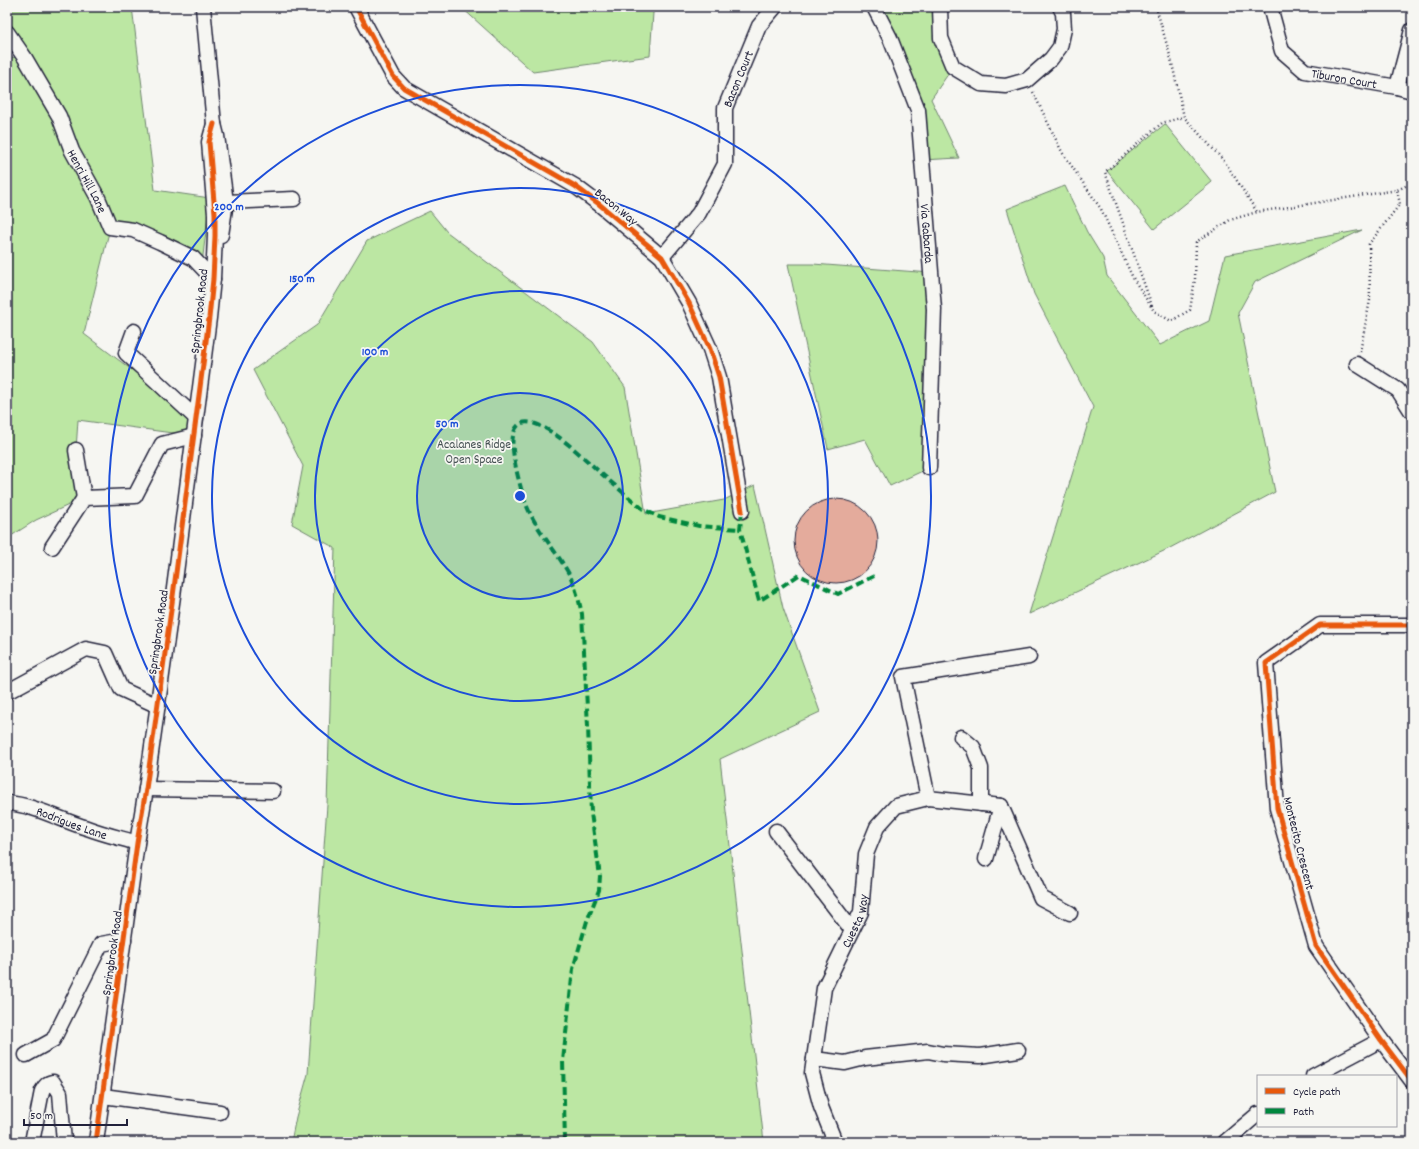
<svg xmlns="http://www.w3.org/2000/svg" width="1419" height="1149" viewBox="0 0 1419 1149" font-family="Dekko,sans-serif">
	<rect width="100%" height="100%" fill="#f6f6f2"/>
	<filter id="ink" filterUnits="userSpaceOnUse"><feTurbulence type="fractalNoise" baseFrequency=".025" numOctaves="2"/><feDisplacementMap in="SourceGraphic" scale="8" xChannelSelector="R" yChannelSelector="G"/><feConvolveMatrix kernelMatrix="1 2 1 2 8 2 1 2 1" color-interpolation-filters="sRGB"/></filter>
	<g filter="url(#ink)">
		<path fill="#bce7a3" stroke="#6f846f" d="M7,7h125l23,183 55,8 -8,66 -92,-36 -26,106 112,84 -2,18 -116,-16 -2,30 8,48 -48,22 -25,16 -4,8v-487l17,1 -17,-26z
			M461,7h194l-2,6 -3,43 -117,16z
			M874,7h66l13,60 -22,32 28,59 -37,2 -4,-50z
			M1165,124l47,58 -58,47 -47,-58z
			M1065,186l22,46 16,26 4,18 53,69 49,-24 16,-66 137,-25 -107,52 -17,31 37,179 -107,57 -139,65 64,-207 -59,-113 -27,-85z
			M430,211l17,21 146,110 32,45 21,127 78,-14 31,-15 28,123 37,104 -100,47 44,383h-473l5,-25 12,-43 19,-269 8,-257 -43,-24 11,-58 -50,-96 64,-45 50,-84z
			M788,264h25l118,9 -2,195 -39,18 -25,-47 -37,10z"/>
		<path fill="#e4ab9c" stroke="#22223b" d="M794 541a42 42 0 1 1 84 0a42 42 0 1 1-84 0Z"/>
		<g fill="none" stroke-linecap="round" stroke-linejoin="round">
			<defs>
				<g id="minor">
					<path d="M203,7l11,117 3,12 9,66 -5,33"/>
					<path d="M356,7l37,69 11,12 171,98 24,18 63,53 27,46 21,46 9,28 23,134"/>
					<path id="s1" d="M874,7l16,31 28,72 16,199 -5,159"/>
					<path d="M940,7l1,31 12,29 28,17 25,2 21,-6 24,-21 9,-12 4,-18 -1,-16 -3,-6"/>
					<path id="s2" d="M1270,7l12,44 23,20 92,16 15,4"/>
					<path id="s3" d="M7,32l18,26 34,58 13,35 26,47 12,29 23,3 27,12 33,16 20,21"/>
					<path d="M1397,87l15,-57"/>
					<path d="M226,202l68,-3"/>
					<path id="s4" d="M662,257l37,-44 26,-49v-56l34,-82 16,-19"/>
					<path d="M134,331l-8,22 70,65"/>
					<path d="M1357,364l41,26 14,22"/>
					<path d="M76,450l8,48"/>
					<path d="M52,547l32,-49 51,-2 27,-52 32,-8"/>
					<path d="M1412,625h-92l-54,38 11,145 39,138 65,94 31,41"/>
					<path d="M7,692l79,-43 19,4 16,36 37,17"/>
					<path d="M961,737l12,10 8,21v36"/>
					<path d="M146,789l127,2"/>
					<path d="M928,798l-25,-121 126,-20"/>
					<path id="s5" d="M7,803c28,2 53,17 80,25 16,6 33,10 50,15"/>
					<path d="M1001,806l40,92 29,15"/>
					<path d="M776,831l76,99"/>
					<path d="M986,859l15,-53"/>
					<path d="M26,1055l27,-15 48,-96 23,-4"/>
					<path d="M814,1059l31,4 20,-5 63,-7 15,3 37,2 38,-6"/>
					<path d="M1313,1076l68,-36"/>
					<path d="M103,1096l117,16"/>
					<path d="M32,1142l10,-51c3,-5 5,-8 11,-9l7,11 4,49"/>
					<path d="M96,1142l41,-299 9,-54 27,-193 36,-278 4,-39 2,-43v-22l-6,-72 5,-18"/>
					<path id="s6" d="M835,1142l-14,-35 -9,-34 12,-85 37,-76 5,-58 11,-27 19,-21 32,-8 73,8"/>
					<path d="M1225,1142l33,-28"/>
				</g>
			</defs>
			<use href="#minor" stroke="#22223b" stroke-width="17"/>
			<path stroke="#22223b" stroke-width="2.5" stroke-dasharray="1 3" stroke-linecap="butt" d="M1156,7l15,52 13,58 41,45 32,50
				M1033,92l29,60 39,57 32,69 21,33 17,10 19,-11 5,-31 1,-37 34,-22 27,-8 140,-22 15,-7
				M1152,306l-47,-134 57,-49 22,-6
				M1360,352l10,-52 -1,-56 31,-40 -3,-14"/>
			<use href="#minor" stroke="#f6f6f2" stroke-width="14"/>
			<path stroke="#00873e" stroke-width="4" stroke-dasharray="8 4" stroke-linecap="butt" d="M742,511l-2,18 19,72 40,-26 39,19 38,-19
				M565,1142l-2,-81 10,-92 14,-48 12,-31 1,-14 -9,-63 -3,-87 -6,-112c-3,-13 -6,-27 -13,-40 -13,-24 -33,-44 -43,-70 -5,-13 -16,-54 -13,-68 8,-40 67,19 80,30 13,12 26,23 39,34l11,9 16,8 40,9 41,3"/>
			<defs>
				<path id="cycleway" d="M356,7l37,69 11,12 171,98 24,18 63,53 27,46 21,46 9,28 23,134
					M1412,625h-92l-54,38 11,145 39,138 65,94 31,41
					M96,1142l41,-299 9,-54 27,-193 36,-278 4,-39 2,-43v-22l-6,-72 5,-18"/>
			</defs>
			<use href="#cycleway" stroke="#f6f6f2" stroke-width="8"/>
			<use href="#cycleway" stroke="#e8590c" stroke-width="5"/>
		</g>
	</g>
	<circle cx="520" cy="496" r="103" fill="#1d4ed8" fill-opacity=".12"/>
	<g fill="none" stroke="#1d4ed8" stroke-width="2">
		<circle cx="520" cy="496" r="103"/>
		<circle cx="520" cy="496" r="205"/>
		<circle cx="520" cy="496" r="308"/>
		<circle cx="520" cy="496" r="411"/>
	</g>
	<g text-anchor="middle" stroke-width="3.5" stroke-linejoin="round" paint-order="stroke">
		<g font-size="13" fill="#22223b" stroke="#f6f6f2">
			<text dy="5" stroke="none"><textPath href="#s4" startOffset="201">Bacon Court</textPath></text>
			<text dy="5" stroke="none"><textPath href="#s2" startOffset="116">Tiburon Court</textPath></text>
			<text dy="5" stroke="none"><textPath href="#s3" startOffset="170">Henri Hill Lane</textPath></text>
			<text transform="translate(617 206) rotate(39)" y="5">Bacon Way</text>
			<text dy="5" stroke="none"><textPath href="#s1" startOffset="236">Via Gabarda</textPath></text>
			<text transform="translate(198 311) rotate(-84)" y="5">Springbrook Road</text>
			<text transform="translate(157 632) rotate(-82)" y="5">Springbrook Road</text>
			<text dy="5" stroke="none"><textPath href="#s5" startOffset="68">Rodrigues Lane</textPath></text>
			<text transform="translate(1300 843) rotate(76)" y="5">Montecito Crescent</text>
			<text dy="5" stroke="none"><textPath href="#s6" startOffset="233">Cuesta Way</textPath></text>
			<text transform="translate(111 953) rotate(-82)" y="5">Springbrook Road</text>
		</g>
		<g font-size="13" fill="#485355" stroke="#f6f6f2">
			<text x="474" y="448">Acalanes Ridge<tspan x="474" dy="15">Open Space</tspan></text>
		</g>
	</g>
	<circle cx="520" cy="496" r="6" fill="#1d4ed8" stroke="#f6f6f2" stroke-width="2"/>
	<g font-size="12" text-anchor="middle" font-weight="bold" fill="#1d4ed8" stroke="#f6f6f2" stroke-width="3.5" stroke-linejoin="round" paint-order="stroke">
		<text x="229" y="210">200 m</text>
		<text x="302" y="282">150 m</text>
		<text x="375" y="355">100 m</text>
		<text x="447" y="427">50 m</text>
	</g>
	<rect width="1419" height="1149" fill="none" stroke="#f6f6f2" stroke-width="24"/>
	<rect x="12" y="12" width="1395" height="1125" fill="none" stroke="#22223b" stroke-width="1.5" filter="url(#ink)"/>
	<rect x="1257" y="1075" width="140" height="52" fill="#f6f6f2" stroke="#a1a1a9"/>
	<rect x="1265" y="1088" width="20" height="6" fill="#e8590c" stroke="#a1a1a9"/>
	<text x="1293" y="1095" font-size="12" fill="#22223b">Cycle path</text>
	<rect x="1265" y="1108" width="20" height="6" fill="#00873e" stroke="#a1a1a9"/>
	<text x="1293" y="1115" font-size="12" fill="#22223b">Path</text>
	<path d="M24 1119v6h103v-6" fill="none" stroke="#22223b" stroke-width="2"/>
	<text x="30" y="1119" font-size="12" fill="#22223b" stroke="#f6f6f2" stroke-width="3" paint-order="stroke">50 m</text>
</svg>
